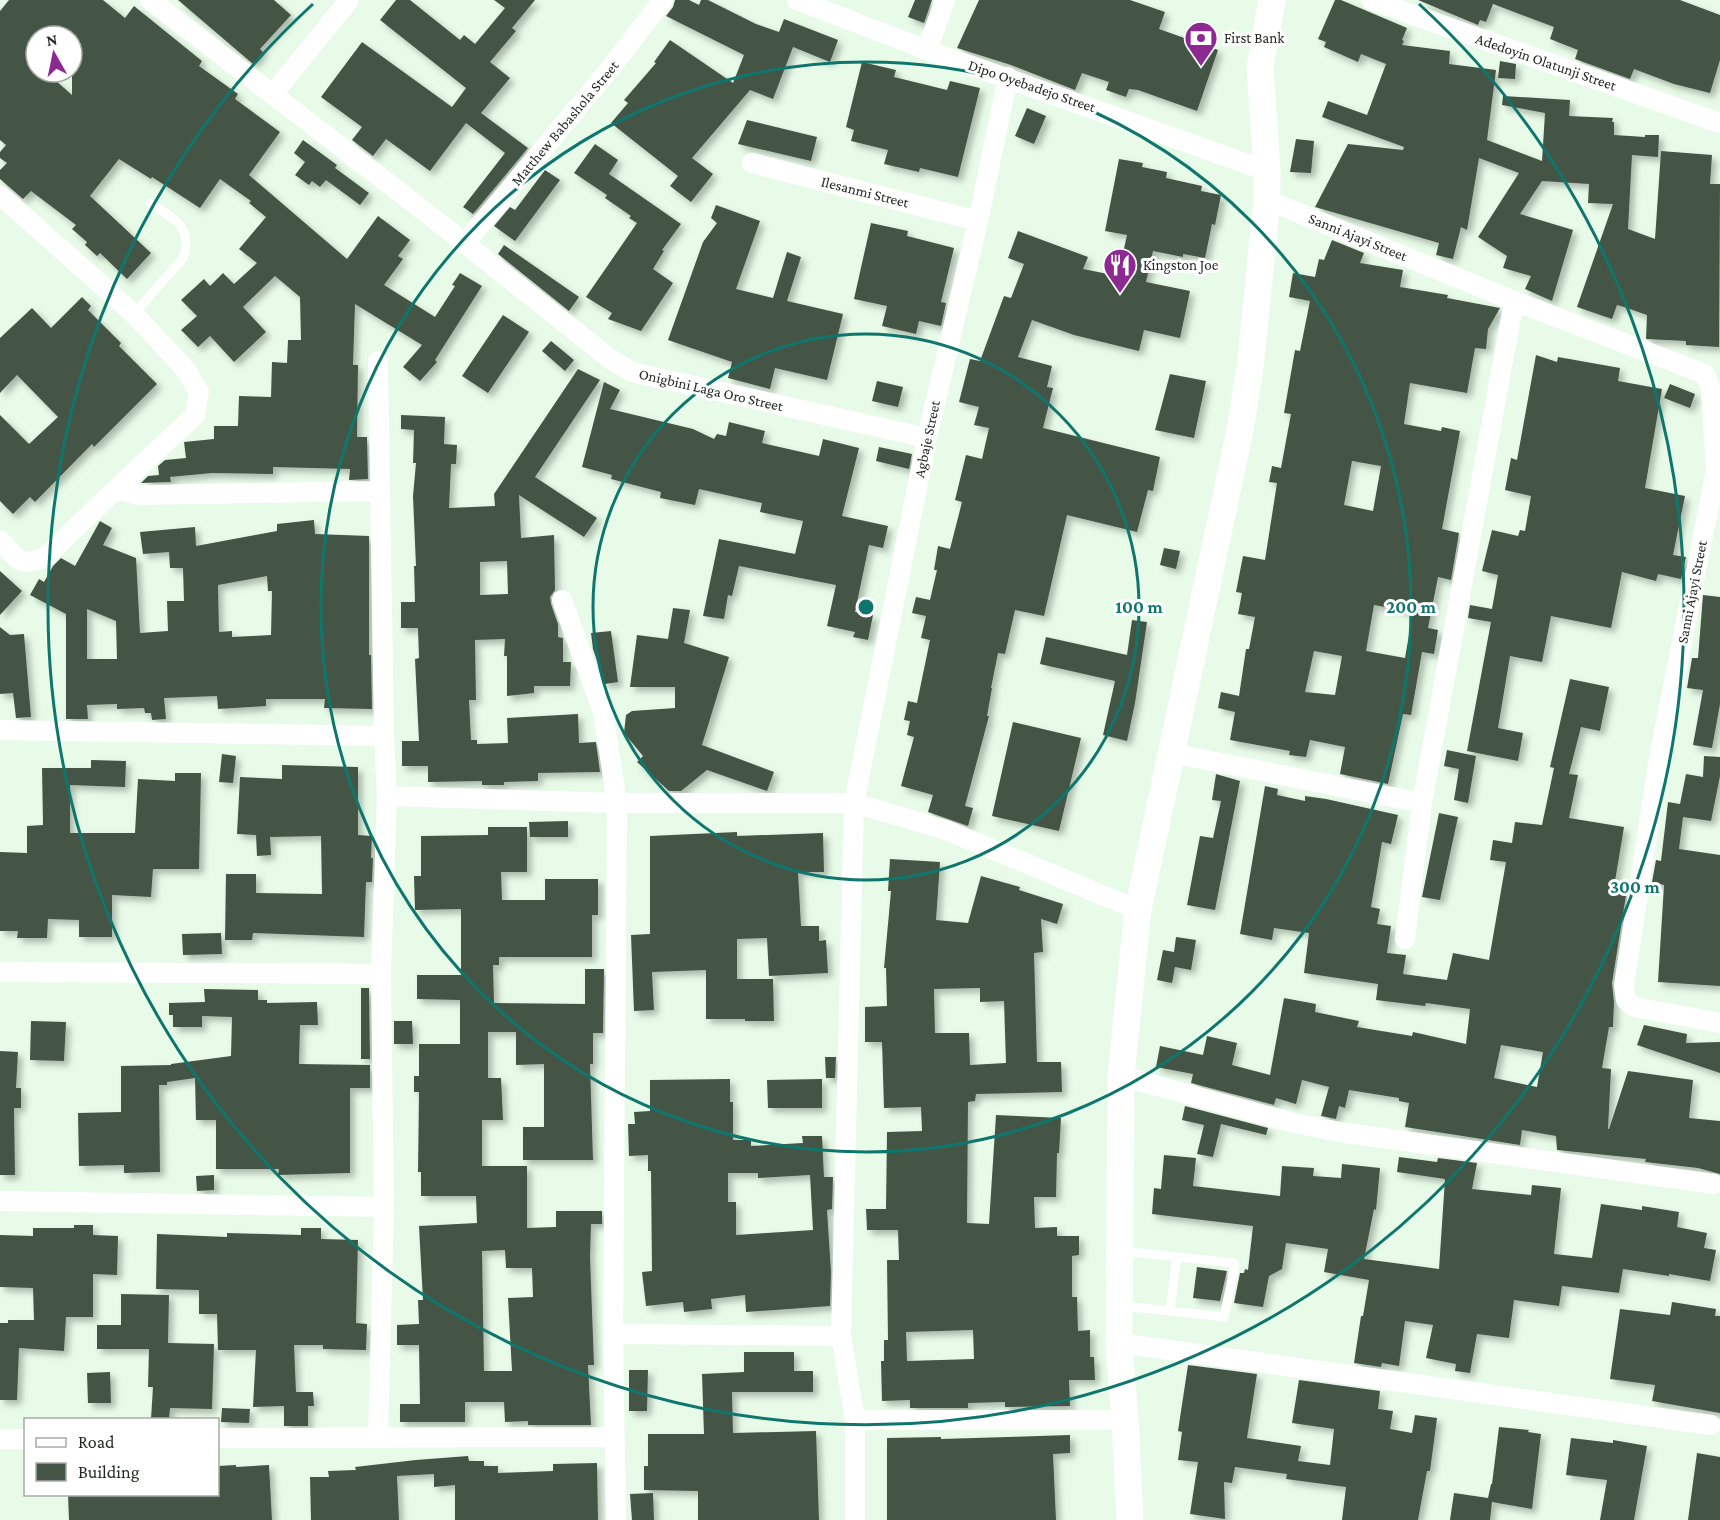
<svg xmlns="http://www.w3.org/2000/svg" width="1720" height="1520" viewBox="0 0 1720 1520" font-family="'Crimson Pro',serif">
	<defs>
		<filter id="shadow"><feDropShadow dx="4.5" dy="4.5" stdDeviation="3" flood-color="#0004"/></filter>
	</defs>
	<rect width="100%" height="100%" fill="#e8fbe8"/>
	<path fill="#455545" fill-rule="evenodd" filter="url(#shadow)" d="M9,0h94l22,18 9,-12 68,55 -3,5 39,28 -3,5 45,33 -31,43 98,84 31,-43 32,24 -12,16 5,3 -19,26 51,32 20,-31 -3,-1 8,-12 22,13 -47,74 2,2 -17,19 -17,-14 19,-22 -67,-41 -2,61h5l-1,72h10l1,42 -19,1 1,-11 -77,-2v7l-61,-1 -42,4 1,5 -30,1 7,-7 11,-1 -1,-9 7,-6 21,-2 -2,-16 30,-3v-13h24l1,-30 32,1 1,-35 15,1 1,-23h13l-1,-43 -25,-21 -32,31 23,25 -32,30 -24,-26 -12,11 -17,-17 16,-14 -16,-16 23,-21 6,7 13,-13 11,11 23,-21 -18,-14 27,-32 -17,-14 2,-2 -31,-22 -20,29 -48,-31 -1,2 -32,-20 -29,37 61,57 -24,26 -27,-26 -3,3 -12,-11 2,-3 -15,-13 4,-4 -45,-34 -8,8 -23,-20v-9l7,-7 -7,-5v-6l6,-7 -6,-5v-129zM36,36h36v59l-26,-23h-10z
		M178,0h96l17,15 -31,34 3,3 -10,12z
		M396,0h14l50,40 4,-5 11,9 30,-36 -11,-8h41l-23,28 4,3 -26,31 20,16 -29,35 47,35 -55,66 -10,-7 42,-54 -39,-30 -36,48 -44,-32 -13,17 -21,-16 10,-13 -41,-30 41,-55 90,65 14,-19 -86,-68z
		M675,0h14l10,5 2,-5h7l48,24 23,8 5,-13 54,21 -8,22 -37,-15 -20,52 -23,-9 -58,68 21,16 -22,28 -21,-16 8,-10 -67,-53 17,-20 -4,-3 32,-37 -2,-1 16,-22 63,43 11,-28 -78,-39 7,-9z
		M915,0h17l-8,23 -16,-6z
		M979,0h151l35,12 -6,17 59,21 -21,61 -59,-21 -9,-1 -3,8 -20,-7 3,-8 -27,-9 -7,17 -64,-25 -54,-17z
		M1335,0h6l66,28 -5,12 2,1 -2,4 48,6 -1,13 47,6 -9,70 55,21 3,-48 -43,-8 1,-9 67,4 -1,16 44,2 -1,4h2v13l31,2v-2h14l-1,22 -26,-2 -4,74 27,10 6,-88 51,4 -2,29h10l-1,163 -33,-2v-4l-40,-2 1,-24 -23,-8 -7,-2 -5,14 -35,-12 36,-103 -25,-1 1,-19 -47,-3 -22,33 53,16 -21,71 -27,-12 6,-13 -28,-8 4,-12 -29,-19 41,-64 -40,-15 -12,72 -6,-3 -8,32 -17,-4 3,-12 -124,-36 33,-63 55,6 1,-3 -82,-30 6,-16 39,14 19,-51 -25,-10 -3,8 -34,-15 2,-5 -8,-3z
		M1418,0h262l40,15v45l-10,33 -36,-9 -40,-15 -4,10 -55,-20 3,-9 -28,-11 4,-12 -61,-23 -7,18 -6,-2 -2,5z
		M1500,61l16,3 -1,15 -17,-1z
		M862,62l34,8 -2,7 53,13 3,-9 30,7 -22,89 -38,-9 -1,4 -35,-8 4,-14 -37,-9 3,-11 -8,-3z
		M1027,108l19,8 -12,28 -19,-8z
		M747,120l70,17 -6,24 -73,-17z
		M1296,139l18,2 -3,32 -21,-1z
		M303,140l34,25 -2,3 34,25 -9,12 -34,-25 -6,7 -8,-6 -3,4 -14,-10 10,-13 -11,-9z
		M595,144l23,16 -9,14 72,50 -19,26 2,1 -11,18 20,14 -32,48 -33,-12 4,-6 -26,-16 51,-74 -8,-5 2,-2 -26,-18 2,-3 -33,-22z
		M1119,159l24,4 -1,4 25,5 -1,6 36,8 -1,5 20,4 -6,30 -3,-1 -7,34 -22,-4v3l-30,-6 -7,31 44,9 -10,47 -36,-8 -5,21 -65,-16 -42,-15 -14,37 34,9 -5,21 6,1 -10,40 117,29 -7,34 -5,-1 -11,42 -70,-17 -23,101 -29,-6 -10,44 -7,-1 -7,35h1l-5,28h2l-24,90 8,2 -5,18 -40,-14 5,-17 -32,-9 13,-49 -7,-2 3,-14 -6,-1 4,-19 9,2 13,-63 -9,-2 5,-22 -14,-3 4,-16 14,3 7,-30h-3l4,-24 12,3 12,-47 -7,-2 11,-45 16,4 7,-31 -15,-3 5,-18 -20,-5 11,-43 10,2 24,-65 7,2 13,-34 -16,-6 10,-27 70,26 -5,12 35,7 9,-41 -22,-4z
		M545,170l15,10 -45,61 -21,-15 16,-19 5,3z
		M716,205l44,16 -24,68 37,9 14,-46 14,5 -14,44 56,13 -16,66 -52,-12 -5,21 -42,-11 4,-16 -64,-22 35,-98 14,-19 -6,-5z
		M871,223l37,8 -1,5 47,12 -13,54 5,1 -5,23 -22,-5 -3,13 -34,-8 5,-20 -33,-7z
		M1332,240l32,13 -4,10 43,7 -3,17 48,8 -1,3 53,10 -12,21 -2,20 -11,-1 -8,45 -57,-10 -6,41 37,7 1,-4 18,4 -18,98 17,4 -8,47 -13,-3 -10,51 10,2 -4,24 -12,-2 -11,63 -8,-1 -15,70 -48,-10 5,-27 -35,-7 -4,17 -17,-2 1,-4 -60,-11 5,-28 -17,-4 3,-16 18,4 7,-47h3l6,-32 -17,-3 4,-21 -6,-1 7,-36 22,4 12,-77 -8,-1 3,-16 9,2 7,-38 3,-16 -7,-1 11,-63 5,1 10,-50 -21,-4 4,-24 22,4 4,-18 5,1zM1352,461l29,5 -8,45 -29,-6zM1374,605l39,7 -8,46 -39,-7zM1314,651l28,5 -7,39 -30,-3z
		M504,245l75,52 -10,14 -71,-57z
		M82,297l9,9 -3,4 33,33 -2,3 38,38 -63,63 -2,-3 -57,58 -5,-5 -17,17 -13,-13v-86l29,29 29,-27 -41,-42 -17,18v-55l32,-30 19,20z
		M503,315l26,17 -41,61 -26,-17z
		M551,341l23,19 -9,11 -23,-20z
		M1536,355l21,7 1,-5 62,11 -2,13 44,8 -17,99 40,8 -12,59 13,2 -5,22 -23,-5 -2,7 -34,-9 -11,56 -60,-12 -9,46 -32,-6 -12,72 25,5 -5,28 -51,-10 24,-129 -23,-4 2,-13 22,4 6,-34 -16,-4 10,-41 26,6 2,-6 5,1 6,-35 -26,-6 6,-32 6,2z
		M578,369l22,11 -65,97 62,41 -13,19 -65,-42 2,43 33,-3 1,55 -5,7 1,7 7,20v13l5,1v24h8l-1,24h-36v7l-27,3v-40h-3l1,-17 -30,1 1,60h-7l2,40h6v4l31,-1 -1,-25 71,-4 1,29 17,-1 4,30 -62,1v8l-34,1v3h-22v-4l-54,1v-16h-26v-25h17l-4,-82 4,-1 -1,-30h-17v-26h14l-1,-36h2l-3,-70 3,-33h-3l1,-33 -13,-1v-14l44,2 -1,27 13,1 -1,19h-5l-2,44 46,-2 -1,-12zM507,561l1,33 -28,1v-33z
		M1170,374l36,7 -12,57 -39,-8z
		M877,381l26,6 -5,20 -26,-6z
		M604,382l16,8 -10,19 83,20 21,10 3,-5 9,2 3,-14 36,9 -3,12 57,13 4,-17 36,9 -17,68 46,10 -5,22 -14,-3 -14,67 18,3 -5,25 -15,-3 2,-5 -28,-6 9,-41 -97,-19 -7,30 -4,-1 -4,24 -21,-3 16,-77 76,15 8,-33 -43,-9 2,-9 -63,-14 -4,16 -35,-7 1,-6 -50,-13 1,-4 -30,-8z
		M1670,384l25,10 -5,14 -26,-10z
		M879,447l33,7 -3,15 -33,-8z
		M314,520l1,14 54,2v119h2l1,54 -48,-1 1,-9h-59v7l-48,3 -1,-13 -53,2 2,21 -14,1 -1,-7h-6l-1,-5 -27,1v-5l-30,1 1,14h-22v-105l-36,-19 9,-16 5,3 9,-16 8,-8 14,8 25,-45 12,7 -9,17 33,13 4,75 28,-2 -1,-30h17l-1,-33h-13l-1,-16 -26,2 -3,-22 55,-5 1,19 81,-15v-7zM267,576l1,15h4l-1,44 -39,2v-6l-13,1 -1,-47zM87,609l29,12 1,38h-30z
		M1164,548l16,3 -4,18 -16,-4z
		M0,571l22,20 -22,24z
		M1703,595l17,2v107l-8,44 -19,-3 10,-55 -16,-2 5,-30h6z
		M673,608l17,2 -6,33 45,14 -27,88 72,27 -7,19 -60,-21 -26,21h-12l-32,-29 6,-6 -19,-23 2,-18 6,-4 43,-3v-21h-45l7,-52 31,4z
		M1132,620l15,2 -12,81 -8,38 -24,-6 12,-54 -75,-17 6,-27 81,18z
		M0,627l10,8 14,-1 7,83 -15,1 -3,-25 -13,1z
		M611,631l7,51 -13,2 -12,-35 -2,-16z
		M1570,679l39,8 -9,44 -19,-4 -12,47 9,1 -9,43 55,9 -10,60 13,2 -15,94 2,19 -1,25h-4l-7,41 9,1 -3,60h1l19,-58 65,9 -4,38 31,3v53l-22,-6 -53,-6 1,-3 -89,-9 -1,-14 -34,-6 -2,15 -115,-18 4,-24 -10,-2v-3l-50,-8 -4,18 -6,-2 -3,13 -15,-3 8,-29 -27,-7 -6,24 -20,-6 -2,7 -83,-22 2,-9 -37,-7 4,-21 43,9 4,-19 30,7 -5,22 38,10 14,-77 32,6 -1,8 44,9 -2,6 55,9 1,-4 53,12 4,-35 -44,-6 -1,3 -49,-6 2,-16 -74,-11 5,-40 -35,-5 -2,12 -32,-6 25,-148 13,3 -1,6 28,6v-5l21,3 72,16 -7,29 -9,-2 -11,65 9,2 -3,15 14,2 -4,27 19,2 -3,19 44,6 6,-27 36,7 17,-98 -16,-2 3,-20 19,3 3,-21 27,3 12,-57 -4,-1zM1501,1045l42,7 -6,35 -43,-9z
		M1013,722l68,16 -22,93 -67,-15z
		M1447,750l29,6 -8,47 -14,-3 5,-31 -15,-3z
		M222,754l14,2 -3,27 -14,-1z
		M1704,756l16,1v19l-9,45 -28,-4 -4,32 41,6v131l-62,-4 6,-97 -12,-3 4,-22 5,1 7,-59 12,2 6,-30 17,3z
		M91,760l35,1 -1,26 -55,-2v48h65l3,-54 37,2v-8h26l-2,96h-46l-2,28 -39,-2v42h-33v-17l-31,-1 -1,19h-30l1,-7h-18v-79l27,1v-27l16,-1 -1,-57h49z
		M282,765l76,2v68l14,1 -1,22h2l-1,24h-6l-2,55 -111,-4 -1,7h-27l1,-66h30v19l66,1 -1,-58 -51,1 1,18 -14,1 -1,-21 -19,-1 3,-57 42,2z
		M1216,774l24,7 -25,129 -28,-5 13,-69 13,2 8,-37 -9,-1z
		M1439,813l19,4 -18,83 -18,-3z
		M568,821v16h-38l-1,-15z
		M488,827h39v45h-26l1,28h43v-21h53v36h-6v42h-93v8h-6l1,38 91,1v-35h19l-1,64h-10v31h-3l3,96h-70v-33h21v-63l-28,1v-33h-28v46h13l2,42h-21v46h45v62l29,-1v-16h46v13h-11l-1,33 4,108h-6l3,60h-63v-4l-23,1 -1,-20h-39v20h-65v-18h20l-1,-59h-22v-20l22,-1 -1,-24h5l-4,-74 58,-3 -1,-27h-55v-24h-3l1,-80h-5v-16h5v-32h41v-44l-43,-1v-24h44v-66l-46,1 -1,-34h7v-40l67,-1zM505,1250l1,18h26l1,29 -25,1 4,73h-28l-2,-120z
		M737,832v4l86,-3 1,39h-26l3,54h18v15l7,-1 2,33 -59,3 -2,-38 -30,1v40h36l1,42h-29v-2h-39v-49l-54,2 2,38 -20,1 -3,-76 19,-1v-98z
		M890,859l50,3 -4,58 32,3 13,-47 39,11 -1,3 44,14 -6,20 -16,-5 2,33 -9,1 3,109h24l1,30 -86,2 -1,7 -7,1 -1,121 22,1 7,-109 65,3 -2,35h-2l-1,44h-22l1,31 22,-1v9h22v19l-7,1v41h5l1,34 12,-1v27h4l1,23h-26l1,26 -65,1v-5l-37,1v5h-58v-8l-28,1 -1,-40h3v-21h4l-1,-80h12l-1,-30h-31l-1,-21h20l1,-77 35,-1 -1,-24 -37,1 -2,-66h-17v-35l22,-1 -1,-38h-2l7,-77h-3zM980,988v14l24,-1 2,62 -36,2 -1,-32h-34l-1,-44zM973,1330l1,29 -67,2 -1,-29z
		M221,933l1,21 -39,1 -1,-21z
		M1176,937l20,3 -5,30 -16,-3 -3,16 -15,-3 6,-30 11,2z
		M361,988h8l1,71h-9z
		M204,989l54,1v10h9v3l50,-1 1,23h-18l-1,39 71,1v23h-20v85l-72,2 1,-6h-63v-49h-20l-1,-42 -28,4v3h-8l1,87 -36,1v-8l-45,1 -1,-53 43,-1v-46l50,-1v-1l60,-8 1,-39 -30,-1v11h-29v-12h-4v-12l36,-1z
		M31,1021l35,1 -2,39 -34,-1z
		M394,1021h18l1,23h-19z
		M1644,1025l43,9 -1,9 34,-1v31l-83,-28z
		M0,1051l18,1 -2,36h5v20h-7l1,67h-15z
		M825,1057h11l-1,21h-9z
		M730,1079v23h3v38h18v6l52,-3 -1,-7h20l2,41h9l-1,32 -5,1 4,62 -1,34 -84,6 -1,-17 -34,4 1,10 -28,3 -1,-10 -37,4 -4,-34 10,-1 -1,-100h-3v-16l-19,1 -1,-32h7l-1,-12 16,-1v-31zM728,1173h30v5l52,-3 3,55 -77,5v-33h-8z
		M822,1079v29h-54l-1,-28z
		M1185,1106l83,22 -2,7 -45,-11 -8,33 -16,-3 7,-29 -22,-5z
		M1164,1155l32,3 -3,28 87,10 2,-30 32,2 -1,8 28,2 1,-14 38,4 -4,42 -2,-1 -10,50 75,10 6,-90 -48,-7 2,-15 38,5 1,-4 39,5 -5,26 59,6 1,-10 29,3 -7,66 38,4 9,-54 41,6v-4l37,6 -2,15 30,6 -3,15 12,2 -6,31 -41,-7v2l-46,-7 -4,24 -57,-7 -3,20 -45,-6 -5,38 -32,-4 -7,39 -15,-2 1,-7 -30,-6 7,-33 -28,-4 -6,45 -17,-3 -1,4 -27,-4 7,-47h2l6,-36 -45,-8 4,-23 -42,-6 -4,26 -13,7 -6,31 -29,-4 6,-30h4l1,-4 3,1 5,-44 -101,-12 2,-26 7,1z
		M214,1175v15l-17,1 -1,-15z
		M74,1225h19v10l25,1 -1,39 -24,-1v43h-27l-2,34 -45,-3 -2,52h-17v-77h8v-3h26l-1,-32 -33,-1v-52l33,1v-8h41z
		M301,1228h20v11l37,1 -2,83 11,1 -1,26 -43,-1v-4h-29l2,47h17l1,14h-6v20h-24v-20l-31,1 3,-57h-38l-1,-36h-18v-24l-43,-1 1,-55 70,3v-4l74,2z
		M1197,1267l30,4 -7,30 -27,-3z
		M121,1294l48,1 -1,48 46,1 -2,65 -42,-1 -1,11h-18l2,-32h-5l1,-38h-52v-24h24z
		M1672,1302l44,7 -1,7h5v97l-68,-12 3,-16 -45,-6 10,-70 50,6z
		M744,1352h50v19h19v21h-81l1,41 83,-2 3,89h-121v-29l-54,-1v-24h4v-32h56l-2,-60 42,-2z
		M1188,1365l69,9 -10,64 54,8 -3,15 32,4 4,-36 -42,-6 7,-43 81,11 -2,18 15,2 -3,18 22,4 3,-18 22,3 -7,53h-3l-9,49h-76l4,-33 -60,-8 1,-5 -52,-7 -3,16 -8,-1 1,37 -35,-5 8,-52 -20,-2 4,-28 -4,-1z
		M629,1370h19l-1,41h-18z
		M110,1372l1,31h-23l-1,-30z
		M222,1408l28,1 -1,14 -28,-1z
		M1499,1427l30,3 -1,2 13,2 -9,75 -40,-7 -2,18h-40l4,-27 34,5 3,-14h1z
		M1070,1435v18l-17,1 3,66h-169v-82l54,-1v2z
		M1571,1438l42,5v-3l34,6 -13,74h-34l7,-40 -41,-5z
		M1697,1453l23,4v63h-32z
		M468,1456l1,5h15v5h14v7l55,-2v-7l44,-1 1,57h-143v-35l-21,2v-13l-37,2 2,44h-88l-1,-43h19l-1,-6 28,-1 -1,-3 61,-7z
		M236,1465v2l33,-2 3,55h-203l-1,-26h150v-28z
		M653,1493l1,27h-22l-2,-26z"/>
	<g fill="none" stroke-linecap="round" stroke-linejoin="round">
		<path stroke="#fff" stroke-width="9" d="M134,314l49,-56c11,-32 -10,-39 -33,-55
			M1122,1251l112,12 1,2 -11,52 -101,-11
			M1170,1311l7,-54"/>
		<path stroke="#fff" stroke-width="20" d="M150,0l278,214 181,144 23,14 295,66
			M797,0l130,50 340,121
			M1371,0l349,123
			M927,50l18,-50
			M273,94l76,-94
			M752,163l226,58
			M0,195l134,119 51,55 14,23 -4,23 -79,74 23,6 241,-4
			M1267,200l247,101 191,73 6,15 5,82 -56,281 -36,233 2,15 8,7 86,16
			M464,244l145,-174 54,-70
			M0,540c17,19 19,28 45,17l71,-68
			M562,600l41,112 14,91 -4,531 3,186
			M0,730l384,6
			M1171,753l251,50
			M387,796l230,7h237l92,27 192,80
			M1405,939l17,-136 92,-502
			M0,972l381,2
			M1121,1076l173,47 52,10 368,51
			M0,1201l384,6
			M613,1334l228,2
			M1119,1343l592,82
			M855,1420h270
			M378,1437l6,-230 -3,-233 6,-178 -3,-60 -6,-375
			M218,1438l397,-1
			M0,1439h26
			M855,1520v-100l-14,-84 13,-533 73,-365 51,-217 30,-144"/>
		<path stroke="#fff" stroke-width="27" d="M1130,1520l-5,-100 -6,-77 2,-267 17,-166 102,-480 10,-62 17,-168v-29l-7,-104 12,-67"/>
	</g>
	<g fill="none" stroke="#0f766e" stroke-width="3">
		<circle cx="866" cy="607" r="273"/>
		<circle cx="866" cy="607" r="545"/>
		<path d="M1419 4A818 818 0 1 1 313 4"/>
	</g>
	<defs>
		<symbol id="bank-pin" viewBox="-11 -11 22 30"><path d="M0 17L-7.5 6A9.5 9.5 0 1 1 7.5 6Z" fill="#8c2a92" stroke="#fff"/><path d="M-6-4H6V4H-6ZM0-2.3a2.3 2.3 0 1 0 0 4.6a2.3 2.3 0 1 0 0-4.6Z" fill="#fff"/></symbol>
		<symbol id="restaurant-pin" viewBox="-11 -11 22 30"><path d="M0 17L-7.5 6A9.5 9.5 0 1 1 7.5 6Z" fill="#8c2a92" stroke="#fff"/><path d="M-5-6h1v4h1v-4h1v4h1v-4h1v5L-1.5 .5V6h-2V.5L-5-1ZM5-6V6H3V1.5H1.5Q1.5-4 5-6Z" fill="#fff"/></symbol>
	</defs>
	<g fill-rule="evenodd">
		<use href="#bank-pin" x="1182" y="19" width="38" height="52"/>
		<use href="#restaurant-pin" x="1101" y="246" width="38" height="52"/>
	</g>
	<g text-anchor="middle" stroke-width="6" stroke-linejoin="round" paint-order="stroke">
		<g font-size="15" fill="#242b24" stroke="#fff" text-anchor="start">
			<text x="1224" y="43">First Bank</text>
			<text x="1143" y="270">Kingston Joe</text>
		</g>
		<g font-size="15" fill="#242b24" stroke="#fff">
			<text transform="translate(1546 62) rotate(19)" y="5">Adedoyin Olatunji Street</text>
			<text transform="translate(1032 86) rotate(19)" y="5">Dipo Oyebadejo Street</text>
			<text transform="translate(565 123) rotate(-50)" y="5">Matthew Babashola Street</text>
			<text transform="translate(865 192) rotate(14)" y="5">Ilesanmi Street</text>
			<text transform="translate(1358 237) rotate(22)" y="5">Sanni Ajayi Street</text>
			<text transform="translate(711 390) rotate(13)" y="5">Onigbini Laga Oro Street</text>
			<text transform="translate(927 439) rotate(-78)" y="5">Agbaje Street</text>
			<text transform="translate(1692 592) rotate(-79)" y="5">Sanni Ajayi Street</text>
		</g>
	</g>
	<circle cx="866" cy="607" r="9" fill="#0f766e" stroke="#fff" stroke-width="3"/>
	<g font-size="18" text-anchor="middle" font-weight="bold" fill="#0f766e" stroke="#fff" stroke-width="6" stroke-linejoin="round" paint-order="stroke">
		<text x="1139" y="613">100 m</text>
		<text x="1411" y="613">200 m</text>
		<text x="1635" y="893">300 m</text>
	</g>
	<rect x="24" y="1418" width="195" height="78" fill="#ffffff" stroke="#a7aaa7" stroke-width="1.5"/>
	<rect x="36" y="1438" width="30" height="9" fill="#ffffff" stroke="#a7aaa7" stroke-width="1.5"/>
	<text x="78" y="1448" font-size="18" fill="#242b24">Road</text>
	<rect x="36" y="1463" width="30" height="18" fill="#455545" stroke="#a7aaa7" stroke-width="1.5"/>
	<text x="78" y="1478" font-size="18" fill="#242b24">Building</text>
	<g transform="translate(54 54) rotate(351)"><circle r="28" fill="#ffffff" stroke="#a7aaa7" stroke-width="1.5"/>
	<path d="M0-4.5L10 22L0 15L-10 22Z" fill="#8c2a92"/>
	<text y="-9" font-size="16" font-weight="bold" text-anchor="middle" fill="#242b24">N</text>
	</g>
</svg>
